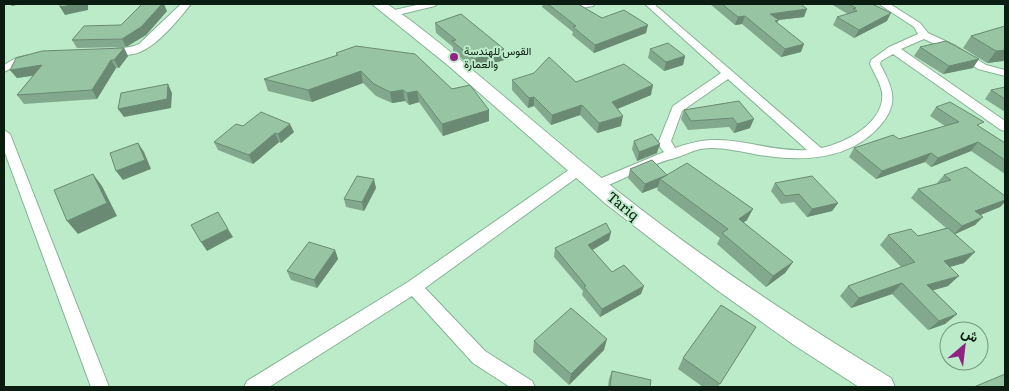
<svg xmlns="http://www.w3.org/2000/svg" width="1009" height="391" viewBox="0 0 1009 391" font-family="Literata,Vazirmatn,serif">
	<rect width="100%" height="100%" fill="#bbebc9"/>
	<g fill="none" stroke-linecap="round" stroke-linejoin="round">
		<defs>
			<path id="street" d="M181,4h10c-13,16 -32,40 -51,48 -7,3 -15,3 -23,4 -6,0 -10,1 -14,-3 9,-7 25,-3 36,-9z
				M421,4h16l-2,2 -42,10 -5,-3 2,-2z
				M560,4h35l-2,2 -17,3z
				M645,4h9l167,144c24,-4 65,-26 61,-56 -2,-10 -8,-19 -12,-28l1,-4 18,-13 29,-13 -4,-7 -35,-23h11l30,19 8,10 28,13 30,19 19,5v6l-27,-7 -30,-19 -24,-11 -23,10 104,72v10l-4,-1 -108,-76 -12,7 -1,3c14,26 20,41 -3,65 -33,34 -83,33 -128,24 -16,-3 -32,-7 -49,-4 -9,2 -17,7 -25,9 -25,6 -49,20 -73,30h-10l-2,-3 2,-3 72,-30 -4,-5 -1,-6 14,-35 48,-33zM728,79l79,71c-33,2 -63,-11 -94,-10 -13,0 -26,4 -38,8l-4,-7 11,-30z
				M29,55l5,3 -1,2 -10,2 -19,10v-7l12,-7z
				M4,130l6,4 99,253h-18l-87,-237z
				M578,165l5,2 2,3 -2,3 -158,115 60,63 47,30 3,6h-25l-37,-24 -61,-67 -143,91h-25l3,-6 161,-99 165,-115z"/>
			<path id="secondary" d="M372,4h15l23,16c72,55 139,117 210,173 86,68 177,128 271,185l4,9h-36l-65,-42 -77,-55 -111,-86 -156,-137z"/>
		</defs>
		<use href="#street" stroke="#85b393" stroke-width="2"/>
		<use href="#secondary" stroke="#85b393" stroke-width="2"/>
		<use href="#street" fill="#fff" fill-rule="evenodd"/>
		<use href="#secondary" fill="#fff" fill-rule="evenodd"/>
	</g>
	<path fill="#82a98d" d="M543,4h35l24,14 44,15 -52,20 -22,-18 1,-3 -31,-25z
		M700,4h101l3,13 -26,3 -1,3 24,29 -20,5 -39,-33 -7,1 -25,-21 -8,1z
		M831,4h41l15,17 -33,17 -21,-13 4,-8 11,-3z
		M167,11l-21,24 -20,12 -49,1 -5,-8z
		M435,23l69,37 -29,9 -22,-17v-5l-17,-14z
		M1005,26v36l-2,-1 -16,2 -24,-15 8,-12z
		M920,47l53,21 -30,6 -29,-18z
		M124,48l4,8 -9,12h-3l-19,31 -73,5 -7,-9 16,-19 -16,2 -7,-8z
		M650,49l35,7 -2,9 -19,6 -16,-13z
		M336,53l116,36 37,21v11l-46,15 -24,-34 -10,3 -4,-4 -13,2 -16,-7 -13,-13 -51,19 -44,-11 -4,-12 72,-23z
		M512,80l64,2 75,13 -34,14 4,17 -24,7 -17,-18 -29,10 -17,-19 -6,2 -16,-18z
		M1005,87v25l-20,-13 6,-9z
		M739,101l11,27 -16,5 -5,-6 -41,3 -7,-11 3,-9z
		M936,107l44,20 25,16v31l-34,-23 -40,16 -6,-5 -49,17 -27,-22 5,-9 45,-9 46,-13 -15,-10z
		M243,126l51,6 -13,11 -2,-1 -26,22 -35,-14 -4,-8z
		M634,141l23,12 -20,8 -5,-12z
		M630,169l37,6 80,45 -4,3 50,39 -8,11 -19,14 -49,-43 3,-6 -63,-48 1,-3 -16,6 -14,-15z
		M944,175l61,21v6l-5,5 -19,8 -6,10 -20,9 9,29 -14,4 -2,19 -15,4 24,24 -12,10 -17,6 -36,-36 -41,14 -11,-12 8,-10 53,-19 -21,-22 8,-10 30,1 28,-8 -35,-30 7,-9 19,-5v-1z
		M775,183l63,20 -6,8 -25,6 -13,-15 -13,2 -10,-13z
		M376,188l-12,23 -18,-4 -2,-8z
		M611,232l-2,8 -17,10 20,22 29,22 -41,23 -18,-22 1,-4 -29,-34 1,-9z
		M335,250l3,9 -21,29 -26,-8 -4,-9z
		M756,327l-38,60h-15l-25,-18 5,-11z
		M534,341l70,9 -35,35 -36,-33z
		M612,371l38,16h-42l1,-8z"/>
	<path fill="#6a8a73" d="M10,4h11l-9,2z
		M79,4h9v6l-23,5 -5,-8z
		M162,4h2l3,7 -21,24 -20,12 -4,-8z
		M807,9l-3,8 -26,3 -3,8 -5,-14z
		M891,13l-4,8 -33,17 5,-8z
		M745,16l-3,8 -7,1 3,-8z
		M648,25l-2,8 -52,20 1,-8z
		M804,44l-3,8 -20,5 4,-8z
		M124,48l4,8 -9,12 -5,-8z
		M504,49v11l-29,9 -1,-10z
		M1005,50v9l-2,2 -16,2 9,-12z
		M685,56l-2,9 -19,6 2,-9z
		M979,59l-6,9 -30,6 6,-8z
		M111,60l5,8 -19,31 -5,-9z
		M42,65l6,8 -31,5 -7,-8z
		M361,71l2,12 -51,19 -4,-12z
		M168,84l4,9 -1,15 -47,9 -6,-8z
		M653,85l-2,10 -41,17 2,-10z
		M403,90l2,11 -13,2 -2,-11z
		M417,91l2,11 -10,3 -2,-12z
		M534,97v9l-6,2 1,-10z
		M582,105l-2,10 -29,10 1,-10z
		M489,110v11l-46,15 -1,-12z
		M623,116l-2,10 -24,7 2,-10z
		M754,119l-4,9 -16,5 3,-9z
		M290,124l4,8 -13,11 -3,-9z
		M275,133l4,9 -26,22 -4,-9z
		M978,142l-7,9 -40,16 7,-9z
		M138,143l6,9 7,17 -28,11 -7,-9z
		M660,144l-3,9 -20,8 2,-9z
		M931,153l-6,9 -49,17 6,-8z
		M93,174l9,12 15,30 -39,18 -11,-13z
		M667,175l-7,4 -2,8 -16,6 3,-9z
		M374,179l2,9 -12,23 -2,-9z
		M1005,200v2l-5,5 -33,13 8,-9z
		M838,203l-6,8 -25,6 5,-8z
		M753,209l-6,11 -14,10 6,-11z
		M983,217l-8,8 -22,10 9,-9z
		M228,229l5,8 -26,14 -6,-9z
		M611,232l-2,8 -23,14 2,-9z
		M335,250l3,9 -21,29 -3,-8z
		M975,252l-11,11 -30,8 10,-10z
		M793,262l-8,11 -19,14 7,-11z
		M959,276l-11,10 -31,9 10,-10z
		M902,283l-10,11 -41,14 8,-10z
		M644,286l-3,8 -41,23 2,-8z
		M957,314l-12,10 -17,6 11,-9z
		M607,339l-3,11 -35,35 2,-11z"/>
	<path fill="#97c5a4" stroke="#6a8a73" d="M60,4h19l-19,3z
		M142,4h20l-21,23 -19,12 -50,1 12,-14 37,-1z
		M548,4h30l24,14 22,-8 24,15 -53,20 -22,-18 3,-1z
		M722,4h79l6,5 -37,5 9,6 -4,1 29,23 -19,5 -40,-33 -7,1z
		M849,4h23l19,9 -32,17 -22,-13 20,-6 -4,-2 3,-1z
		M461,14l43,35 -30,10 -22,-18 4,-1 -21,-17z
		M1005,26v24l-9,1 -25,-15z
		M946,41l33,18 -30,7 -29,-19z
		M668,43l17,13 -19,6 -16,-13z
		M356,46l59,8 37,35 18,-4 19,25 -47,14 -25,-33 -10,2 -4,-3 -13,2 -16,-8 -13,-13 -53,19 -44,-11 74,-24 -2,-2z
		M124,48l-10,12h-3l-19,30 -75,5 25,-30 -32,5 6,-12 26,-7z
		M549,57l27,25 48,-18 29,21 -41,17 11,14 -24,7 -17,-18 -30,10 -18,-18 -5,1 -17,-18 22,-7z
		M168,84l-1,15 -49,10 3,-16z
		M1005,87v12l-14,-9z
		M739,101l15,18 -17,5 -4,-6 -42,3 -7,-11z
		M950,102l34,20 -7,3 28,18v17l-27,-18 -40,16 -7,-5 -49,18 -28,-23 39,-13 6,4 60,-17 -23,-15z
		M261,112l29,12 -12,10 -3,-1 -26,22 -35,-13 22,-18 7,2z
		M652,134l8,10 -21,8 -5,-11z
		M138,143l7,17 -29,11 -6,-18z
		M652,160l15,15 -22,9 -15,-15z
		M687,163l66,46 -14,10 54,43 -20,14 -51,-43 6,-4 -68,-50z
		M966,167l39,29v4l-30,11 8,6 -21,9 -44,-37 33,-9 -7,-5z
		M93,174l14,29 -40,18 -13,-31z
		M357,176l17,3 -12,23 -18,-3z
		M812,176l26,27 -26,6 -13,-15 -14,2 -10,-13z
		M218,212l10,17 -27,13 -10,-17z
		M606,223l5,9 -23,13 24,27 12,-7 20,21 -42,23 -18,-22 2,-1 -31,-38z
		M948,228l27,24 -31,9 15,15 -32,9 30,29 -18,7 -37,-38 -43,15 -11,-12 67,-24 -27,-27 23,-6 7,7z
		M309,242l26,8 -21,30 -27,-9z
		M721,305l35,22 -36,57 -37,-26z
		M571,308l36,31 -36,35 -37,-33z
		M612,371l39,9 -1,7h-40z
		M1005,374v13h-31z"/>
	<circle fill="#922384" stroke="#bbebc9" stroke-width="2" cx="454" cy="57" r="5"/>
	<g text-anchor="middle" stroke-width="4" stroke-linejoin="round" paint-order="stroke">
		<g font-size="11" fill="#0b1d11" stroke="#bbebc9" text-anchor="start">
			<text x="464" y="55">القوس للهندسة<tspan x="464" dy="13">والعمارة</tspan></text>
		</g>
		<g font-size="14" fill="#0b1d11" stroke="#bbebc9">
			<text transform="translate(623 206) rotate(39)" y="5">Tariq</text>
		</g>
	</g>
	<rect width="1009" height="391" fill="none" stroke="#0b1d11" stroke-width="10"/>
	<g transform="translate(964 346) rotate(28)"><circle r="24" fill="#bbebc9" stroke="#75997f"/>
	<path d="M0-4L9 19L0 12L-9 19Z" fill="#922384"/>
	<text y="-8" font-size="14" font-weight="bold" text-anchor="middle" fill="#0b1d11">ش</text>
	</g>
</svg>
